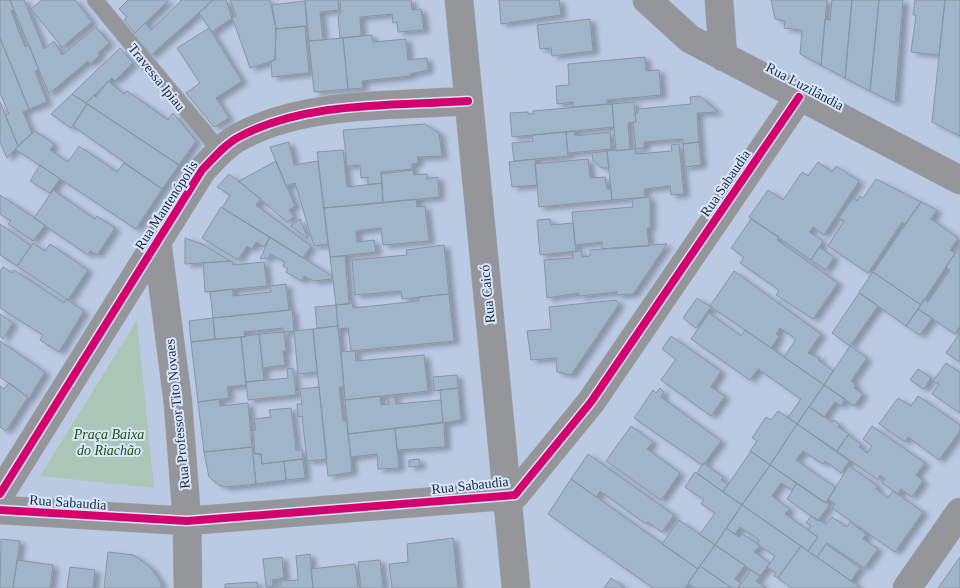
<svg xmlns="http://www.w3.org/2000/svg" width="960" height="588" viewBox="0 0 960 588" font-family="'Times New Roman',serif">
	<defs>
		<filter id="shadow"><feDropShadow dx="5.5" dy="3" stdDeviation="2.5" flood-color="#0004"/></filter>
	</defs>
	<rect width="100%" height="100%" fill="#bbcae3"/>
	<path fill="#abc6b7" d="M137,320l17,168 -114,-12z"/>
	<path fill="#a1b5c9" stroke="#8695a6" filter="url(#shadow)" d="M0,0h10l4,10 -3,1 14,36 4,-2 10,25 -4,1 12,31 -18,7 -29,-71z
		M10,0h14l20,49 10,-8 8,14 34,-28 13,16 -11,10 2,2 -10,9 -2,-3 -39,33z
		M42,0h33l17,22 -30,25 -31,-38z
		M128,0h41l-34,33 -11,-13 3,-3 -8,-8z
		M180,0h33l-63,56 -17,-21 12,-12 6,7 30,-29z
		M213,0h13l6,18 -20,14 -13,-19z
		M230,0h40l6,29 -1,31 -25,8 -18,-51 4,-1z
		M305,0h33l1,10 -19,2 3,28 -14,1z
		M340,0h71l1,10 9,-1 3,21 -26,2 -1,-10 -4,1 -1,-9 -32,3 1,19 -21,2 -2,-23 3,-1z
		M499,0h60l2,15 -60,9z
		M771,0h56l-6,65 -21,-11 2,-24 -18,-2 1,-7 -10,-2z
		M832,0h20l-7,78 -24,-13 4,-46 5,1z
		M852,0h27l-9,91 -25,-13z
		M879,0h24l-8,103 -25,-12z
		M915,0h30l-6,55 -28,-3 5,-37h-3z
		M945,0h15v136l-28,-14z
		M305,1l2,25 -31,3 -4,-24z
		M590,19l3,32 -41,5 -1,-8 -11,1 -3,-24z
		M305,26l4,47 -37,4 -1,-16 4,-1 1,-31z
		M209,28l33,53 -26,17 13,20 -15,9 -28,-34 14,-10 -23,-35z
		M372,35l1,7 33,-3 2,21 19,-2 1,12 -18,4v2l-48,5 1,7 -15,1 -5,-51z
		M0,38l29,71 -6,3 9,21 -14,13 -13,-31 4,-1 -9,-21z
		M343,38l5,51 -34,3 -5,-51z
		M120,48l13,15 -18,18 -3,-3 -26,25 -14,-9z
		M645,57l1,14 13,-1 2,25 -54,5v4l-34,3v-5l-16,2 -1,-18 13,-1 -1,-21z
		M108,81l16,13 3,-3 41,29 5,-7 23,28 -17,24 -93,-62 8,-8 2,2z
		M72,94l15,10 -16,24 -20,-14z
		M700,96l18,16 -21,1 2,29 -16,2v-5l-39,3v6l-8,1 -3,-26 3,-1 -1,-9h3v-4l53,-5 -1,-7z
		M0,102l18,44 -11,12 -7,-16z
		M634,102l2,20 -8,1 2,26 -14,2 -4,-47z
		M87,104l92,61 -17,24 -89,-63z
		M612,104l2,23 -102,10 -2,-24 18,-1v2h5v-3z
		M425,124l14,9 3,23 -25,1 1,6 -6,1v5l-31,3 1,11 -14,2v-8l-7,1 -1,-13 -13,1 -4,-36z
		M35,131l19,13 -4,6 18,12 11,-16 38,26 7,-9 38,26 -26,40 -121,-80z
		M574,131l1,5 35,-4 1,17 -43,4 -2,-21z
		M566,132l2,24 -54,5 -2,-18 21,-2 -1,-6z
		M289,142l5,23 24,-4 10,83 -14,2 -19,-63 -9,3 -16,-39z
		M699,142l2,23 -16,2 -2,-23z
		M679,144l5,50 -13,1 -1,-9 -26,3 1,8 -33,3 -5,-49 28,-2 1,5 36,-3 -1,-6z
		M343,150l4,37 35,-4 1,20 -59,5 -7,-56z
		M607,151l2,17h-7l-9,-7 -1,-8z
		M535,159l2,26 -25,2 -3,-25z
		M588,159l2,19 15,-1 2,12h4l1,11 -73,7 -4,-43z
		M276,161l19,45 -6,4 5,7 -7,5 -48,-41z
		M818,162l14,10 4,-6 23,15 -35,54 -11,-8 -4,5 14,9 -12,19 -62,-43 19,-27 15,10 19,-28 6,4z
		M40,165l20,14 -10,14 -20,-12z
		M413,170l1,5 13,-1v5l11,-2 1,20 -56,6 -2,-29z
		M229,174l32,25 -5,6 55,41 -8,12 -81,-50 8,-13 -13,-8z
		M876,179l45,23 -16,22 -3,-2 -34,51 -40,-27 16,-25 -5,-3 14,-20 4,3 3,-5 3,2z
		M53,190l42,29 2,-3 18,12 -18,27 -7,-4 -2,4 -54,-37z
		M0,195l45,30 -12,16 -25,-17 3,-3 -11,-7z
		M650,197v31h-3l2,18 -47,3v-7l-27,3 -3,-33 61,-5 -1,-8z
		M416,199l1,8 8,-1 4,35 -46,4 -2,-17 -25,3 1,11 17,-2 2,12 -46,5 -6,-49z
		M921,202l16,8 -6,9 27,19 -8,12 5,3 -34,52 -48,-33z
		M221,207l49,30 -6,10 -8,-5 -4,7 -5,-3 -9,14 -36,-22z
		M300,219l8,20 -17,-13z
		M550,219l1,6 22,-2 3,28 -36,4 -3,-35z
		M751,219l28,18 -2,3 61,43 -25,36 -37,-24 3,-5 -39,-27 4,-6 -13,-9z
		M0,224l31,22 -14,20 -17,-11z
		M270,237l62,39v3l-18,2 -10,-5 -2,5 -16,-9 2,-3 -5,-3 2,-4 -15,-8 -1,4 -9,1z
		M185,238l17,6 28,17 -45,3z
		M33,243l12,8 5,-7 38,26 -20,30 -51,-34z
		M664,244h3l-34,50 -16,1v-3l-38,4v-3l-32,5 -3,-38 29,-2 -1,-6 9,-1 1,6 8,-1v-6z
		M444,245l5,49 -47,5 -1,-8 -46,4 -3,-35 55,-5 -1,-5z
		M960,246v80l-5,8 -37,-25 6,-10 4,3 22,-32 -4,-3z
		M819,247l15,10 -8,13 -15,-10z
		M345,256l4,48 -13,1 -6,-48z
		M232,261l1,4 31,-3 3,24 -62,6 -2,-29z
		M3,267l9,6 2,-3 50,33 2,-4 18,12 -25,41 -19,-12 3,-5 -43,-27v-37z
		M734,271l87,63 -13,19 12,5 -2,2 15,11 -9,14 -40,-28 12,-18 -16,-11 -4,6 3,2 -8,12 -61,-42z
		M873,272l48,33 -15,21 -47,-34z
		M286,284l3,26 -76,8 -3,-26 23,-3v7l38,-4 -1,-6z
		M859,293l19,13 -28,40 -18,-13z
		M449,294l5,47 -103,10 -3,-23 -10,1 -2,-24 16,-2 1,5 66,-7v-4z
		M697,298l14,9 -15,21 -13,-10z
		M616,300l3,4 -48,71 -14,-3 -1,-14 -25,2 -4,-29 24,-2 -2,-22z
		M336,305l2,21 -21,2 -2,-21z
		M918,309l14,9 -12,17 -14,-9z
		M292,310l2,21 -11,1v-4l-39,4 1,5 -30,2 -2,-21z
		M709,313l32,23 4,-6 79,55 -27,39 -9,-7 13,-18 -43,-30 -8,11 -59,-41z
		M0,314l13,9 -10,16 -3,-3z
		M213,318l2,21 -24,3 -2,-21z
		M338,326l6,61h-5l4,34 4,-1 5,52 -24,4 -15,-147z
		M313,329l4,43 -19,2 -4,-43z
		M284,332l2,19h-3l2,14 -22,3 -4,-34z
		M960,333v29l-14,-9z
		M259,334l5,46 -18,2 -5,-45z
		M671,336l50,35 -10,16 14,9 -14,20 -50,-36 15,-21 -14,-10z
		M241,337l5,48 -19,2 2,11 -31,4 -7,-60z
		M0,341l45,31 -16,26 -29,-21z
		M850,346l17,12 -16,23 5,4 -2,3 9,6 -9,12 -30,-21z
		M355,351l1,10 68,-6 4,36 -83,9 -4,-48z
		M946,363l14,10v40l-28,-19 7,-10 -6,-3z
		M293,368l3,27 -48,5 -2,-18 42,-4 -1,-9z
		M918,369l13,9 -7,11 -14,-9z
		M457,375l1,13 -24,3 -1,-14z
		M9,383l19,14 -22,34 -6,-4v-41l4,3z
		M824,385l21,14 -4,7 -6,-4 -11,15 -15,-10z
		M319,387l8,72 -20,2 -5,-45 -4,1 -1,-13h5l-2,-15z
		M458,388l3,32 -18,3 -3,-33z
		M660,388l4,4 -3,5 60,44 -17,23 -2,1 -68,-47 19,-28 3,3z
		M380,396l1,9 8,-1 -1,-7h7l1,7 45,-4 2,23 -95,11 -3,-34z
		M918,396l42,29v6l-21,29 -31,-23 -3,5 -26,-18 19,-26 13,8z
		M219,399l1,7 28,-3 4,44 -48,5 -6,-50z
		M809,407l23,15 2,-2 6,5 -2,2 11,7 -12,17 -40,-27z
		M291,408l5,42h6l1,9 -41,5 -1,-10h-6l-2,-23 3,-1 -2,-11 17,-2 -2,-7z
		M778,411l19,13 -27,41 -20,-14 7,-10 -5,-3 14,-21 5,3z
		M444,422l1,25 -48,3 -2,-22z
		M797,424l52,37 -8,12 -16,-12 -2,3 -20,-13 -7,9 40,28 -11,15 -55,-38z
		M631,426l22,16 -6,7 33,24 -19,27 -55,-39z
		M872,426l53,37 -9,12 7,6 -11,16 -11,-8 -3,5 -16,-11 3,-4 -5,-4 -2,5 -41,-29 11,-16 13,9 -2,3 8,6 5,-7 -9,-7z
		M395,428l4,40 -21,1 -1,-15 -26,3 -3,-23z
		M252,447l4,37 -30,3 -7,-2 -10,-8 -5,-25z
		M751,451l19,14 -28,40 -19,-13z
		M253,454h8l1,10 22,-3 2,19 -30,4z
		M588,454l86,61 -12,17 -14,-10 -2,2 -46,-33 -4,6 -25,-18z
		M303,459l2,19 -19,2 -2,-19z
		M419,459l1,7 -11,1v-7z
		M703,463l20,14 -2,3 7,5 -5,7 -26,-19z
		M770,465l27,18 -5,7 -11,-7 -9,13 18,13 -5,5 33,23 -10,14 -66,-46z
		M849,466l29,20 -2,3 12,9 5,-7 30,21 -28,40 -63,-44 3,-4 -7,-5z
		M695,472l47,33 -27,40 -15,-11 15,-21 -14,-9 3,-4 -19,-13z
		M571,479l127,90 -13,19h-32l-105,-74z
		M797,483l32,22 -11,16 -31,-22z
		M742,505l59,41 -23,32 -4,-2 2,-3 -9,-6 8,-11 -18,-12 2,-4 -19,-13 -5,7 -9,-6z
		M811,516l15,8 6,-7 15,10 3,-5 16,12 -3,5 15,10 -14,19 -37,-25 -10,14 -9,-6 10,-14 -10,-7 3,-4 -5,-3z
		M679,520l36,25 -17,24 -36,-25z
		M726,528l13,9 3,-3 18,11 -6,7 16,11 -10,13 -45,-31z
		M453,538l5,50h-66l-3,-24 19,-2 -1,-18z
		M1,539l19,2 -7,47h-13z
		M826,544l34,24 -9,13 -34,-24z
		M715,545l30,20 -10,14 6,4 -3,5h-6l-32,-22z
		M801,546l7,5 53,37h-69l-14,-10z
		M108,552l26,3 17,13 10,15v5h-57z
		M310,554l3,34h-47l15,-3v-4l17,-1 -2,-24z
		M282,557l2,21 -12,2 1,6h-7l-3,-27z
		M960,557v31h-22z
		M17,560l36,5 -3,23h-37z
		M380,560l3,28h-22l-3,-26z
		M355,564l3,24h-45l-2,-19z
		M700,566l32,22h-37l-7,-5z
		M70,567l25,3 -2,18h-26z
		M751,570l9,6 -4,5 10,7h-28z
		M611,578l14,10h-21z
		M257,582l1,6h-33v-4z"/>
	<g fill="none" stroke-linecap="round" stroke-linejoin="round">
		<defs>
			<path id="lane" d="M95,0l126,152"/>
			<path id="street" d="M459,0l57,588
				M647,0l43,39 270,141
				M719,0l4,57
				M157,241l21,162 9,118 1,67
				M0,494l202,-324c11,-11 23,-26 37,-33 66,-36 155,-31 229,-36
				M0,510l187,11 328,-26 76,-93 208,-305
				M907,588l53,-76"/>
		</defs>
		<use href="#lane" stroke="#9ca8bb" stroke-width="17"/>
		<use href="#street" stroke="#9ca8bb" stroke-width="29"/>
		<use href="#lane" stroke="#94969a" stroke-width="15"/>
		<use href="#street" stroke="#94969a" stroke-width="28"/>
		<defs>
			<path id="cycleway" d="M0,494l202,-324c11,-11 23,-26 37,-33 66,-36 155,-31 229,-36
				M0,510l187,11 328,-26 76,-93 208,-305"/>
		</defs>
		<use href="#cycleway" stroke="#d8e7fe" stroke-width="11"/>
		<use href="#cycleway" stroke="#d6006c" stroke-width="8"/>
	</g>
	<g text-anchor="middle" stroke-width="4" stroke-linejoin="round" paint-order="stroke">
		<g font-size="14" fill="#202b3c" stroke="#d8e7fe">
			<text transform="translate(157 77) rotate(51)" y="5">Travessa Ipiau</text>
			<text transform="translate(805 86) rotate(28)" y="5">Rua Luzilândia</text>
			<text transform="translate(725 183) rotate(-56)" y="5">Rua Sabaudia</text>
			<text transform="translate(166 205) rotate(-57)" y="5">Rua Mantenópolis</text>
			<text transform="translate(487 294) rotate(-96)" y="5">Rua Caicó</text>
			<text transform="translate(177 414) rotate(-96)" y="5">Rua Professor Tito Novaes</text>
			<text transform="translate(470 485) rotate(-6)" y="5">Rua Sabaudia</text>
			<text transform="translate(68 502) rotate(4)" y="5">Rua Sabaudia</text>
		</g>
		<g font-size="14" font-style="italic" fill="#1b5600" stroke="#d8e7fe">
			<text x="109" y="439">Praça Baixa<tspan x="109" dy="16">do Riachão</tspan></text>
		</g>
	</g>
</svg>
